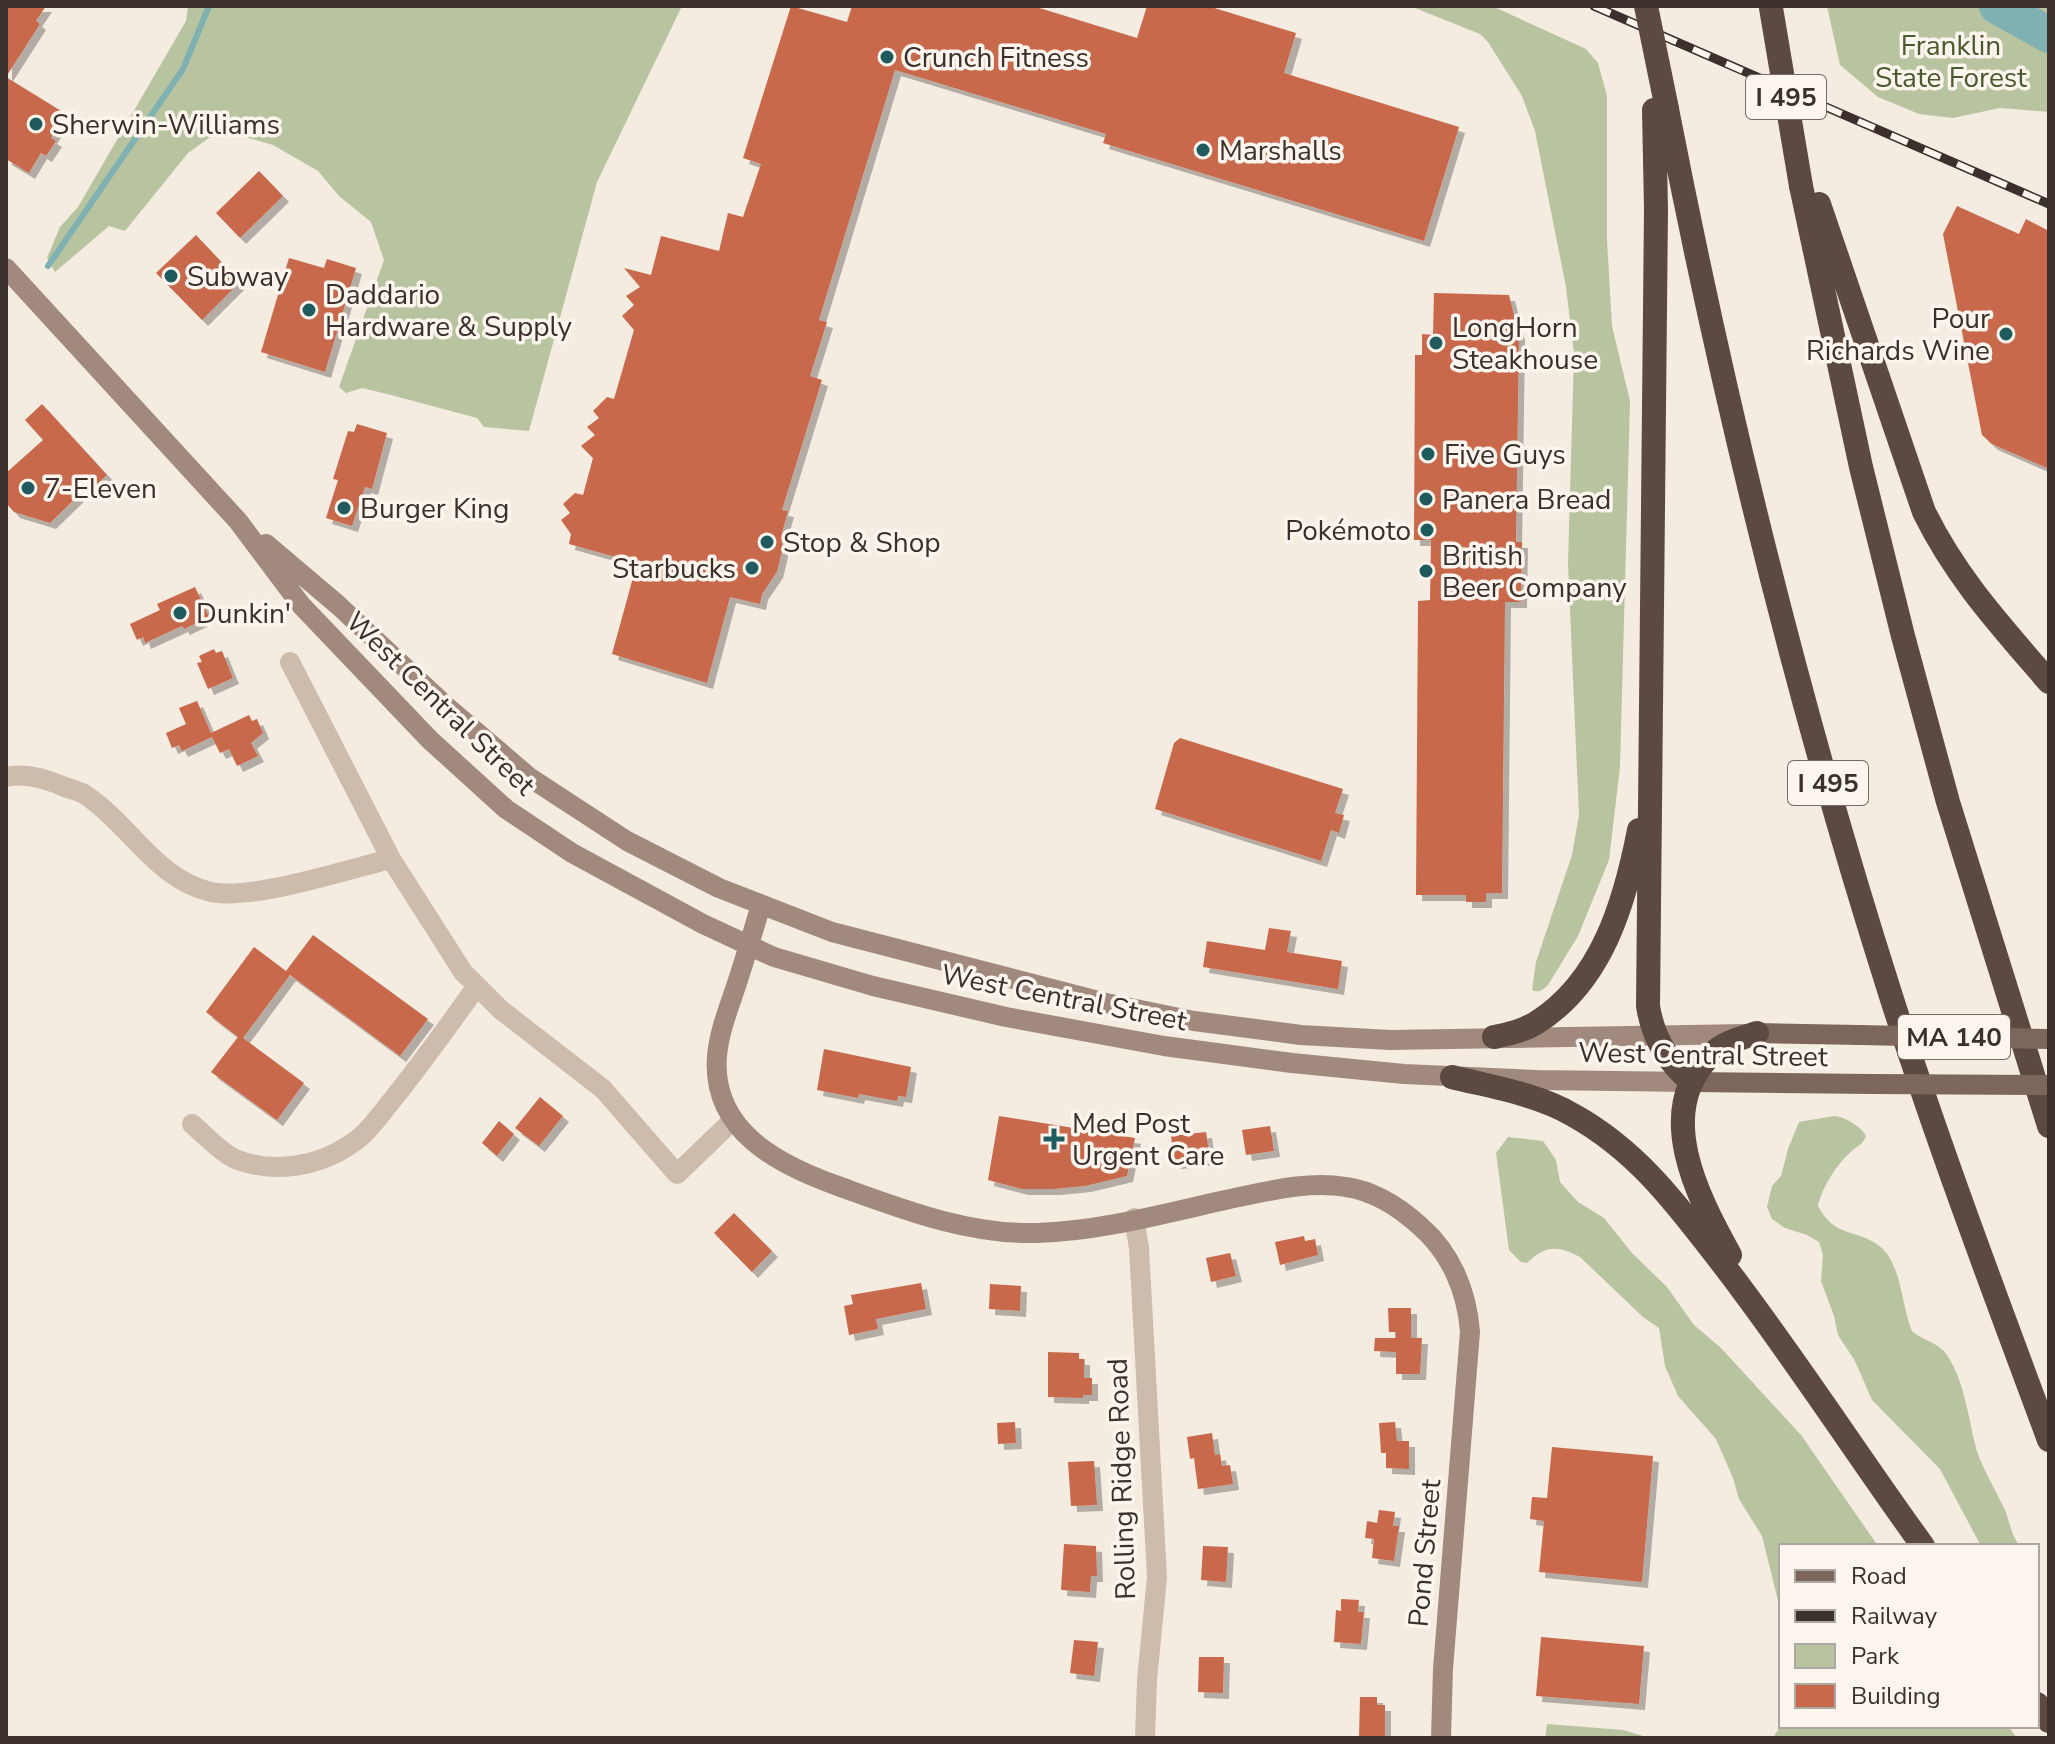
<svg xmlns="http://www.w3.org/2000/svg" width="2055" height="1744" viewBox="0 0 2055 1744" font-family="'Nunito Sans',sans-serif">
	<defs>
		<filter id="shadow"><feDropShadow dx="6" dy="6" stdDeviation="0" flood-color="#0004"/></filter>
	</defs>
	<rect width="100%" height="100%" fill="#f4ebe1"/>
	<path fill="#b8c4a0" d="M188,6h494l-85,176 -68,249 -45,-4 -7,-9 -86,-23 -29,-7 -16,5 -7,-6 45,-127 -13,-38 -32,-26 -21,-25 -45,-26 -28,-8 -32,-2 -25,18 -63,78 -16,-5 -54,46 -8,-14 13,-31 18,-20 108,-186z
		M1410,6h82l94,43 12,14 9,33v144l5,86 18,75 -10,366 -11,93 -31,76 -30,49c-5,5 -9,8 -16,5l4,-28 36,-107 7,-40 -11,-251 6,-210 -8,-67 -31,-156 -13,-35 -34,-54 -8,-8z
		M1827,6h222v106l-49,-4 -47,10 -34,-4 -41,-17 -38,-32z
		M1834,1116c12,1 26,10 32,20 -3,8 -7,9 -13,14 -15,12 -31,37 -35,56 17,32 36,22 60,39 24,17 23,60 34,86 11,10 25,10 35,24 17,26 21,60 28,89 4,18 20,45 28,62 7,14 7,28 17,40h-39l-41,-77 -68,-69 -17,-39 -17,-26 -4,-19 -13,-35 2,-26 -4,-13 -12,-7 -22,-7 -13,-9 -5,-12 5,-21 9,-10 7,-27 11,-27z
		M1508,1137l35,4 13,19 4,22 18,20 26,16 28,35 35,34 27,38 27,23 80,87 77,111h-97v67l-19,-77 -23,-37 -6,-21 -17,-39 -38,-43 -13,-30 -6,-38 -16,-11 -63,-60c-22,-12 -35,-12 -53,6l-6,-1 -12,-12 -13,-97z
		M1547,1724l76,6 27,8h-105z
		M1781,1725l227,1 9,12h-244z"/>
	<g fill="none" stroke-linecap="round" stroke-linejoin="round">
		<path stroke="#7fb0b2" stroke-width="6" d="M48,266l135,-197 26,-63"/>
		<path stroke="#7fb0b2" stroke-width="36" d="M1997,6l52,29"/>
	</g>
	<path fill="#c8694b" filter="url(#shadow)" d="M6,6h40l-10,15 4,3 -34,53 60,37 -15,24 5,3 -10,15 -5,-3 -12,20 -23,-14z
		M791,6l56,16 5,-16h181l104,32 10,-32h61l88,27 -12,40 175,54 -35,114 -321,-98 3,-9 -211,-64 -76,250 8,2 -17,54 12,4 -40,130 6,1 -6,22v18l-5,21 -15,22 -2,10 -30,-7 -23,86 -95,-29 25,-91 -68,-19 2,-10 -10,-14 9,-7 -7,-9 12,-11 8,2 10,-37 -12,-12 14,-11 -8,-8 12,-9 -6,-7 14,-14 7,2 20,-69 -12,-14 12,-11 -8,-9 14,-9 -16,-19 27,7 10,-39 58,15 9,-38 15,4 18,-53 -18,-6z
		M259,171l24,25 -43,42 -24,-25z
		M1957,206l62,28 7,-15 23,12v238l-57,-25 -10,-9 -39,-201z
		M196,235l44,47 -38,38 -46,-47z
		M289,258l35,10 3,-9 29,9 -31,104 -64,-20z
		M1434,293l75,2 10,40 -3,207h6l-1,60h-16l-3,291h-16v9h-20v-7h-50l2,-294 12,-1 1,-60h-17l1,-185h7v-21l11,1z
		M42,404l65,71 -17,15 -3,-3 -37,36 -36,-11 -8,-9v-30l37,-33 -18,-20z
		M357,424l30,9 -15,56 -7,-2 -13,39 -26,-8 12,-38 -5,-1 15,-48 6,1z
		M195,587l14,30 -25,12 -2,-3 -37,17 -2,-6 -6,3 -7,-16 30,-14 -3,-6z
		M214,649l2,4 6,-2 11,27 -25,11 -11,-26 5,-1 -3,-6z
		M197,701l14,32 38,-18 3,6 5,-2 6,14 -12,10 7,13 -21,10 -8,-17 -9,4 -8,-16 -30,14 -3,-6 -7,3 -6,-15 20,-9 -7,-16z
		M1180,738l163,51 -8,24 9,2 -5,18 -8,-3 -10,31 -166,-52 19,-66z
		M1269,928l22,3 -4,21 55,9 -4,28 -135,-22 4,-26 58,9z
		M313,935l115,84 -28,37 -110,-81 -47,63 61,45 -27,37 -66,-48 27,-35 -32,-25 48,-65 32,24z
		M824,1049l87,18 -5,30 -8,-1 -1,5 -38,-7 -1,4 -41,-8z
		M540,1097l23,19 -24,30 -24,-18z
		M999,1116l136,22 -8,38 -42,10 -31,3h-32l-34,-9z
		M499,1121l15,13 -17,22 -15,-13z
		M1270,1126l4,25 -28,4 -4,-25z
		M1206,1132l4,27 -35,4 -4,-27z
		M734,1213l38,38 -20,21 -38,-39z
		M1304,1236l1,5 10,-2 3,16 -38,10 -5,-23z
		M1230,1253l6,23 -25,6 -5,-24z
		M921,1283l5,26 -50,10 2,10 -29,6 -5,-29 9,-2 -2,-9z
		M990,1284l31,2 -1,25 -31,-2z
		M1388,1308h23v30h11l-2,36h-24v-22l-22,-1 1,-13h21v-6h-7z
		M1048,1352l31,1v6h5v19h8v17h-9v3l-35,-1z
		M1015,1422l1,21 -18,1 -1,-21z
		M1395,1422l2,19h12v28l-23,-1v-15h-5l-2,-30z
		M1212,1433l3,22 5,-1 2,12 8,-1 3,19 -35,5 -4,-31 -4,1 -3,-22z
		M1552,1447l101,9 -11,126 -103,-10 5,-51 -14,-2 2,-22 15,1z
		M1094,1461l3,44 -26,1 -3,-44z
		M1379,1510l16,2 -2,14h6l-5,35 -22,-3 2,-19 -9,-1 2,-17 10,2z
		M1064,1544l32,2 1,30h-6l-1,16 -29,-2z
		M1203,1546l25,1 -2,35 -25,-2z
		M1341,1599l18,1 -1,12h6l-3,32 -27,-2 2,-32 5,1z
		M1541,1637l103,9 -5,58 -103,-8z
		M1074,1640l24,2 -4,34 -24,-3z
		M1199,1657h25l-1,36 -25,-1z
		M1360,1697h17v8h8v33h-26z"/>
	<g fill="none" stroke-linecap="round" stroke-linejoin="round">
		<path stroke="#cdbbac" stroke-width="20" d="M290,662l101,197 72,113 38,38 102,79 74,85 56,-54
			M6,777c20,-5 41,2 59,10 7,3 16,4 22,9 44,30 69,83 124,96 41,9 137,-23 180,-33
			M192,1124c13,11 28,28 43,35 38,15 83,8 116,-15 17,-11 29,-29 42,-45 29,-36 56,-74 84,-113
			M1134,1218l5,30 18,329 -10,103 -2,58"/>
		<path stroke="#a18a7d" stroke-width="20" d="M6,268l232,253 63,84 129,135 76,69 66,44 131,71 71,33 99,29 133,31 158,29 128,17 112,11 133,6 155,2
			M266,544l72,61 108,101 83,71 98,64 92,47 113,44 274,71 88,18 107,14 89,5 357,-6
			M761,905c-9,29 -17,58 -27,87 -7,21 -15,41 -17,64 -6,75 62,109 121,130 64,23 130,49 199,47 67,-2 136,-22 202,-36 34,-7 71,-16 107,-10 28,4 53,20 74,39 31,27 47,65 50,106l-27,337 -2,69"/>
		<path stroke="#7d675c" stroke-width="20" d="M1757,1033l102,2
			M1692,1082l181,2"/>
		<path stroke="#5c4a42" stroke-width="24" d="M1667,109c58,298 131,595 223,884 48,151 104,299 159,447
			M1654,110l2,99 -8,797c5,32 19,56 44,76
			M1801,186l60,281 42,169 45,166 101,324
			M1819,204l105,308c33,67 77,114 125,170
			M1494,1037c14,-3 29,-6 42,-14 66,-41 89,-121 103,-193
			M1452,1077c40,10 85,17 121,38 65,36 105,91 149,148 71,92 133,189 201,283
			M1730,1255c-32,-58 -78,-145 -18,-201 12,-12 30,-16 45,-21
			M2037,1704l12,17"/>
		<defs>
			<path id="rail" d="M1594,6l455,198"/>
		</defs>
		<use href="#rail" stroke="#3b302b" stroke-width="9"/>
		<use href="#rail" stroke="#fbf5ee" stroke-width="6" stroke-dasharray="18" stroke-linecap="butt"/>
		<path stroke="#7d675c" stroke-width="20" d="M1859,1035l190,4
			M1873,1084l176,1"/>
		<path stroke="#5c4a42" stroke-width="24" d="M1646,6l21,103
			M1771,8l30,178"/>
	</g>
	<g fill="#1f5a5e" stroke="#fbf5ee" stroke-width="3">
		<circle cx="887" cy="57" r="8"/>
		<circle cx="36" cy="124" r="8"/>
		<circle cx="1203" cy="150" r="8"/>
		<circle cx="171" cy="276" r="8"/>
		<circle cx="309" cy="310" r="8"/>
		<circle cx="2006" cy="334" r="8"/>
		<circle cx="1436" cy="343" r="8"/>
		<circle cx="1428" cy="454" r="8"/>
		<circle cx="28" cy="488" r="8"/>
		<circle cx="1426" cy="499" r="8"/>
		<circle cx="344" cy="508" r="8"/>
		<circle cx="1427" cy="530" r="8"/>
		<circle cx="767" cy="542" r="8"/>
		<circle cx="752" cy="568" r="8"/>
		<circle cx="1426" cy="571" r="8"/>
		<circle cx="180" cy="613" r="8"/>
		<path d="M1050 1127h8v8h8v8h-8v8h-8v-8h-8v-8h8z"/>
	</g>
	<g text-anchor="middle" stroke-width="7" stroke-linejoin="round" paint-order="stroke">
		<g fill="#fbf5ee" stroke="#756b66" stroke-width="2">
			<rect x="1746" y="75" width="80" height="44" rx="6"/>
			<rect x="1788" y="761" width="80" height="44" rx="6"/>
			<rect x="1898" y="1015" width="112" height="44" rx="6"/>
		</g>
		<g font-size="26" font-weight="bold" fill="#3b302b">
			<text x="1786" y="106">I 495</text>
			<text x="1828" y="792">I 495</text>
			<text x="1954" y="1046">MA 140</text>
		</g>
		<g font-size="28" fill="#4a5a2e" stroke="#fbf5ee">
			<text x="1951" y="55">Franklin<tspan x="1951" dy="32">State Forest</tspan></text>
		</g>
		<g font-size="28" fill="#3b302b" stroke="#fbf5ee" text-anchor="start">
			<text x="903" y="67">Crunch Fitness</text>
			<text x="52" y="134">Sherwin-Williams</text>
			<text x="1219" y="160">Marshalls</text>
			<text x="187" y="286">Subway</text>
			<text x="325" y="304">Daddario<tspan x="325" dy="32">Hardware &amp; Supply</tspan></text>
			<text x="1990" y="328" text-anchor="end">Pour<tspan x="1990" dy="32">Richards Wine</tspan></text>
			<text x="1452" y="337">LongHorn<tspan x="1452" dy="32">Steakhouse</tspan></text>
			<text x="1444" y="464">Five Guys</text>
			<text x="44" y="498">7-Eleven</text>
			<text x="1442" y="509">Panera Bread</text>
			<text x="360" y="518">Burger King</text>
			<text x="1411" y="540" text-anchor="end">Pokémoto</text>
			<text x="783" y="552">Stop &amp; Shop</text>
			<text x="1442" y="565">British<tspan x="1442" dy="32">Beer Company</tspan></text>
			<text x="736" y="578" text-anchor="end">Starbucks</text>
			<text x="196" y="623">Dunkin'</text>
			<text x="1072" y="1133">Med Post<tspan x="1072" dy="32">Urgent Care</tspan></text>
		</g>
		<g font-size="28" fill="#3b302b" stroke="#fbf5ee">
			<text transform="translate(441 703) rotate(44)" y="10">West Central Street</text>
			<text transform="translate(1064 997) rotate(11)" y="10">West Central Street</text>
			<text transform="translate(1703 1054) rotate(1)" y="10">West Central Street</text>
			<text transform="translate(1121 1479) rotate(-92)" y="10">Rolling Ridge Road</text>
			<text transform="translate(1424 1553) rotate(-85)" y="10">Pond Street</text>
		</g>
	</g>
	<rect width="2055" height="1744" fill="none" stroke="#3b302b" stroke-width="16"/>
	<rect x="1779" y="1544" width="260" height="184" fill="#fbf5ee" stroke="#aea6a0" stroke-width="2"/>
	<rect x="1795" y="1570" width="40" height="12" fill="#7d675c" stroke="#aea6a0" stroke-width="2"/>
	<text x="1851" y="1584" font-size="24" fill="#3b302b">Road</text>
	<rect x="1795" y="1610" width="40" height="12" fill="#3b302b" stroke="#aea6a0" stroke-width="2"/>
	<text x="1851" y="1624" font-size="24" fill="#3b302b">Railway</text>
	<rect x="1795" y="1644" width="40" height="24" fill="#b8c4a0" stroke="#aea6a0" stroke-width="2"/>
	<text x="1851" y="1664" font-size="24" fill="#3b302b">Park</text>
	<rect x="1795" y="1684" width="40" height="24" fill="#c8694b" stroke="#aea6a0" stroke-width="2"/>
	<text x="1851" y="1704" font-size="24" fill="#3b302b">Building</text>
</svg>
